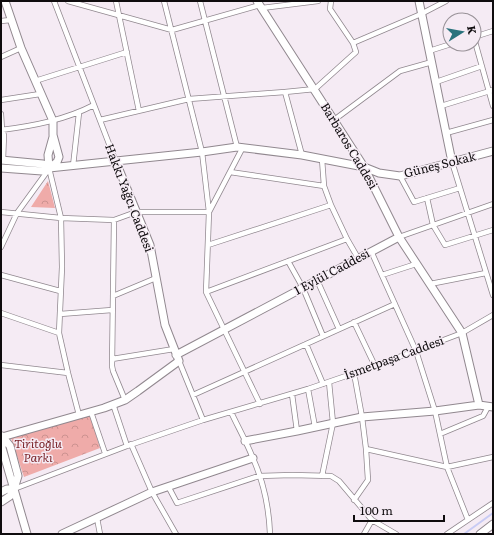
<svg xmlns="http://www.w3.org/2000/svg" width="494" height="535" viewBox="0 0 494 535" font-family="Literata,serif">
	<defs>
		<pattern id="park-crowns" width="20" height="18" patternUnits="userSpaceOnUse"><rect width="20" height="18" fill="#efaba9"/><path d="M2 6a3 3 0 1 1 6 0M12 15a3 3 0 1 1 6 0" fill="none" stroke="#cc9290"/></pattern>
	</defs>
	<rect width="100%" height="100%" fill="#f5ebf4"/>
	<path fill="url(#park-crowns)" d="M48,181l7,27 -24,-1z
		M90,414l10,34 -76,29 -13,-39z"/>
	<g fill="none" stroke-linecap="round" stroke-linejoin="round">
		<path stroke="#c8cbf4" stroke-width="2" d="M464,534l29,-21"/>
		<defs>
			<path id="street" d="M54,1l62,161
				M68,1l104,29 88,-25
				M116,1l23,110
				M164,1l38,151 7,60 -3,80 54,112
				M200,1l37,146
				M331,1l-1,8 23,34
				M262,8l56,-7
				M1,21l10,-1
				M474,37l19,-6
				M474,38l19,68
				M429,51l22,-7
				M1,57l20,-9
				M35,81l92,-29
				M436,82l46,-16
				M285,92l17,63
				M1,100l39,-6
				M441,106l52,-16
				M1,114l1,16 2,5 -1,25
				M100,120l89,-21 96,-7 30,-3 41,-37 -3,-9 68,-29 25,-13
				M334,120l66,-49 32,-9
				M1,130c32,-4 64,-10 93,-25
				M446,133l47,-13
				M322,159l2,27 7,19 16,34 11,19
				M452,162l41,133
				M73,166l6,-53
				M49,168l12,50 1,49 -3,66 9,40 11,42
				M230,172l94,14
				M400,176l14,26 46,-14
				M427,198l6,27 12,20 48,-15
				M1,212l60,6 53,2 22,-8h73l34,-65
				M114,220l-2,146 1,5 12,29
				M399,237l94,-33
				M208,245l123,-40
				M1,247l16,-34 32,-44
				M371,251l45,100 19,60 12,56 21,53
				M288,261l15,27 20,48
				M1,275l59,16
				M382,275l34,-11
				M317,280l22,49
				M430,284l56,-11
				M206,292l141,-53
				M113,296l43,-18
				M1,313l58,20
				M60,314l52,-4
				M354,322l21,44
				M306,344l17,40
				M112,359l62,-10
				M179,361l24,59
				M1,365l67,8
				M354,373l8,44 4,32 2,31 -14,20
				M308,389l7,38
				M292,394l5,37
				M193,395l202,-91
				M113,404l14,42
				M91,412l14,41
				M231,412c7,15 15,29 21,44 11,24 17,52 18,78
				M440,434l43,-18 5,-9
				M131,444l21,48 24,42
				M366,449l81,18 46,-10
				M322,476l11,-53 -4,-41
				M168,486l9,17 82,-27 33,-1 39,1 8,5 33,39 24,14
				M14,489l113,-43 76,-26 105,-31 67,-23 87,-33 31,-18
				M97,518l3,16
				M364,534l8,-14
				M447,534l46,-31"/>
			<path id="secondary" d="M257,1l107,166 35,70 63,96 17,72
				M419,1l33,161
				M1,160l42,4 6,4 153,-16 35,-5 65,8 62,12 15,6 21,3 93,-25
				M1,168l41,3 7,-3 8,-6 2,-5 -6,-22v-14l-32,-73 -16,-47
				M49,168l-1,-13 5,-18
				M176,355l223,-118
				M2,437l102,-29 21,-8 13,-9 41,-30 -14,-36 -15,-80 -34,-83
				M2,437v11l25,86
				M245,441l52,-10 65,-14 73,-6 44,-6 14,2
				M1,492l6,-3h7
				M1,502l9,-6 4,-7 4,-13 -8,-30 -8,-10
				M62,534l90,-42 101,-34
				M480,534l13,-10"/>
		</defs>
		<use href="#street" stroke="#91888f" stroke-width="6"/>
		<use href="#secondary" stroke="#91888f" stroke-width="9"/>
		<use href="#street" stroke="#fff" stroke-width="4.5"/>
		<use href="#secondary" stroke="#fff" stroke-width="7"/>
	</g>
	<g text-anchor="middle" stroke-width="3" stroke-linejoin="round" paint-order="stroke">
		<g font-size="12" fill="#0f0c0e" stroke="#f5ebf4">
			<text transform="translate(349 146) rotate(59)" y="4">Barbaros Caddesi</text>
			<text transform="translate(440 165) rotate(-14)" y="4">Güneş Sokak</text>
			<text transform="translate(129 198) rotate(69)" y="4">Hakkı Yağcı Caddesi</text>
			<text transform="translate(332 272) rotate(-28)" y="4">1 Eylül Caddesi</text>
			<text transform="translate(394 358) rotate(-20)" y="4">İsmetpaşa Caddesi</text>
		</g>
		<g font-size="12" font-style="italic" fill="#781f25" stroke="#f5ebf4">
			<text x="38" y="448">Tiritoğlu<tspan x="38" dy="14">Parkı</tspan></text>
		</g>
	</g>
	<rect width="494" height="535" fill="none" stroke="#0f0c0e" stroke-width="4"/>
	<g transform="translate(462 32) rotate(79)"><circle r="19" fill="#f5ebf4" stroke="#999298"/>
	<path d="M0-3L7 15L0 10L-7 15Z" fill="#29727c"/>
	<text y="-6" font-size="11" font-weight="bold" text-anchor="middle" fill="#0f0c0e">K</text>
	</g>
	<path d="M354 515v6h90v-6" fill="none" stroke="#0f0c0e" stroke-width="2"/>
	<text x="360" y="515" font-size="12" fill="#0f0c0e" stroke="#f5ebf4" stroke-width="3" paint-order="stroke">100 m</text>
</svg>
